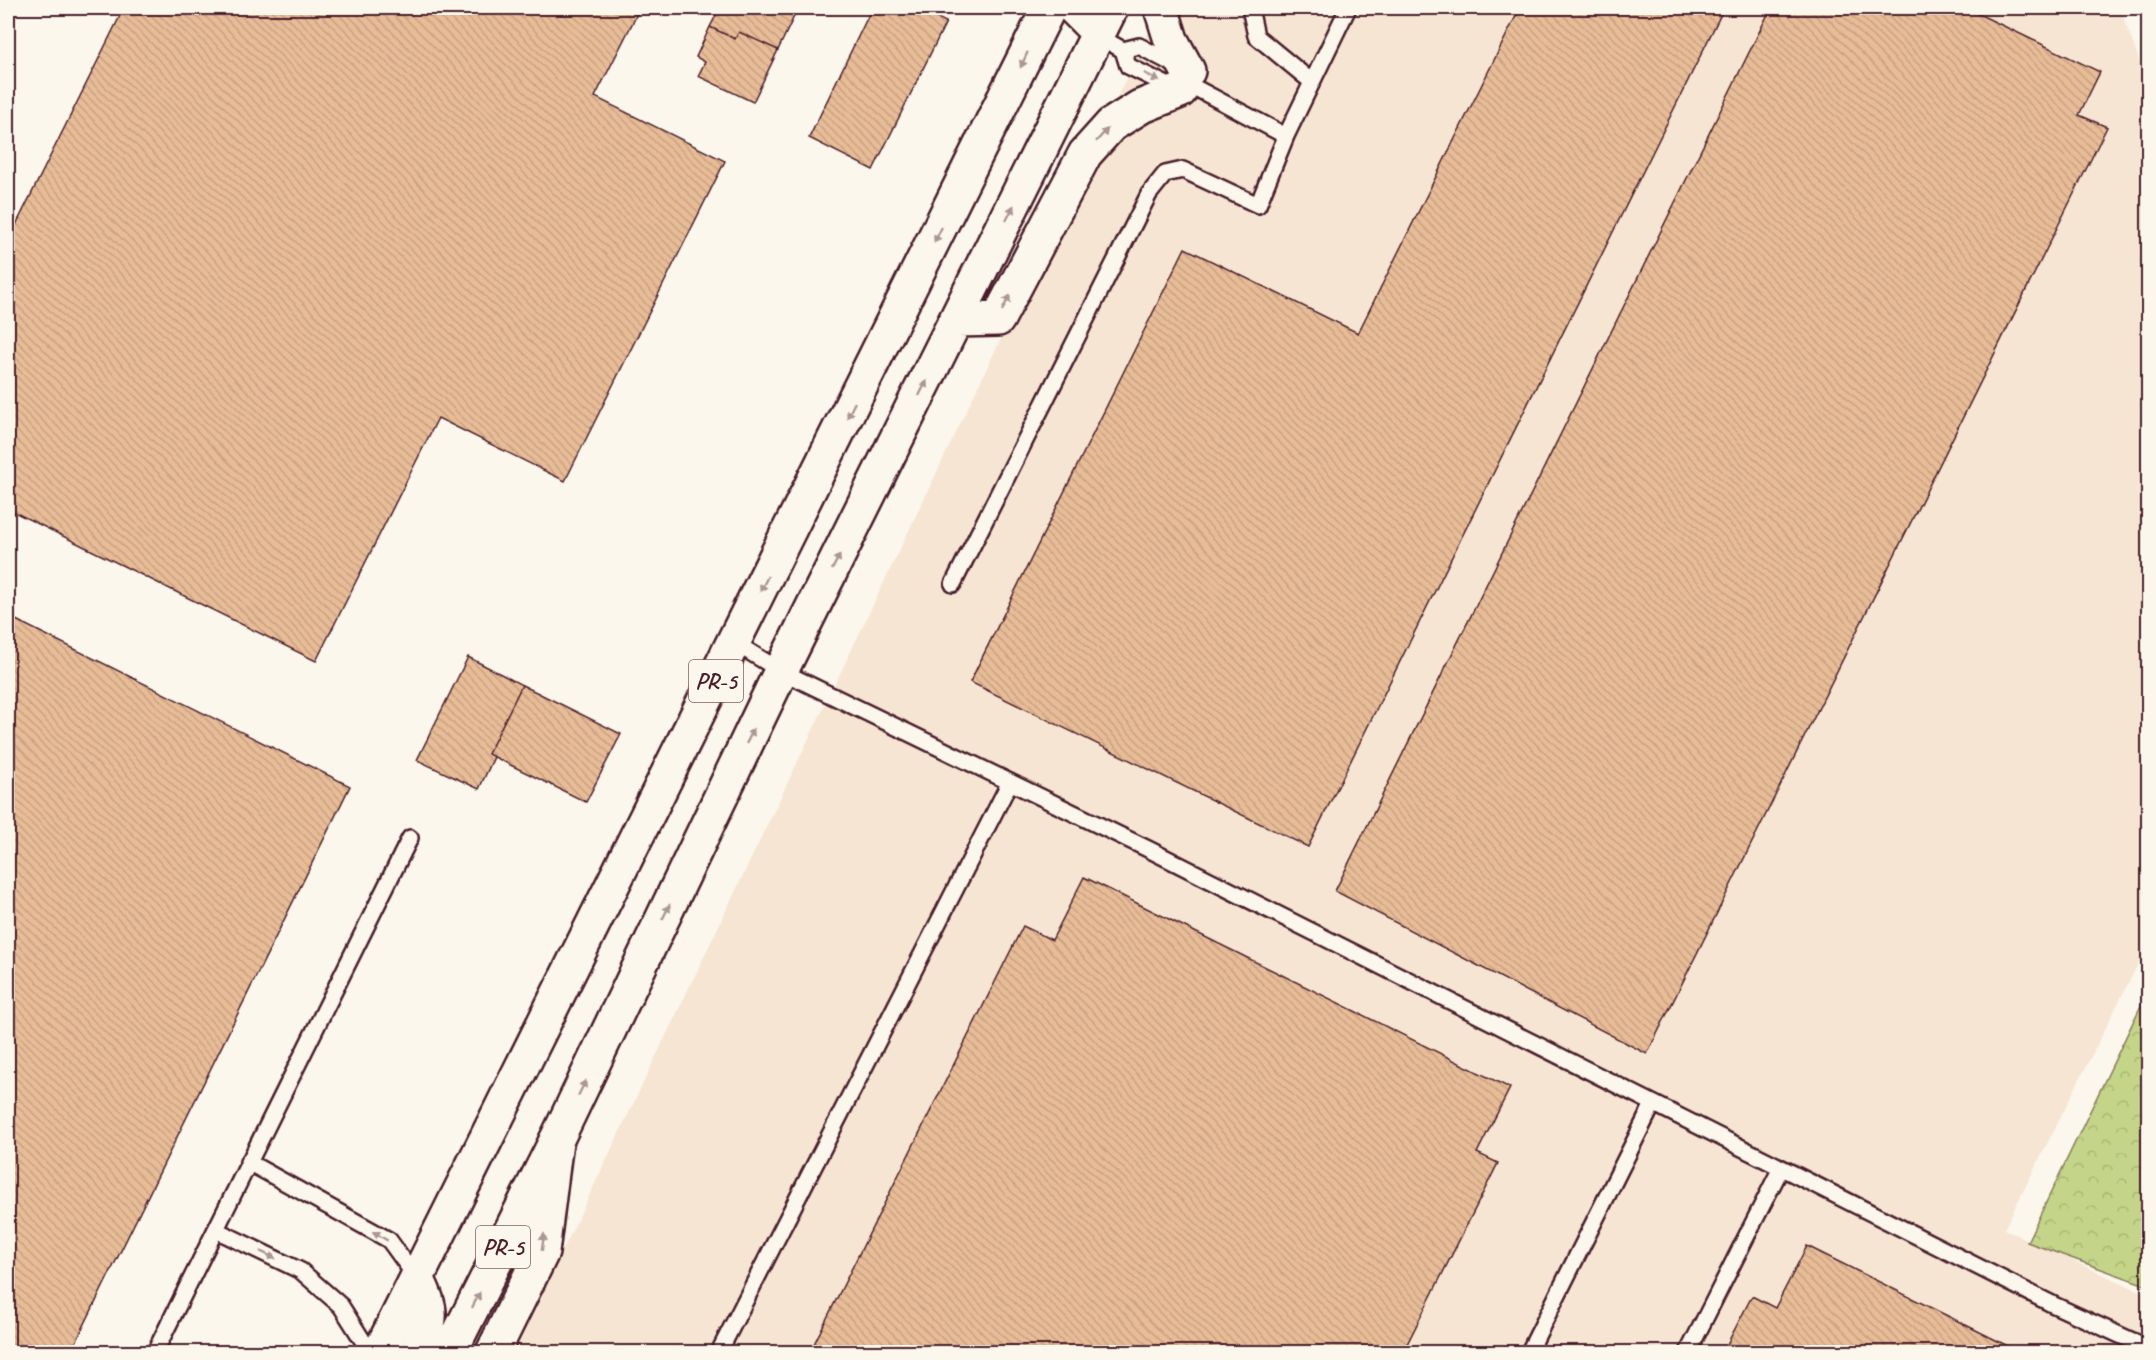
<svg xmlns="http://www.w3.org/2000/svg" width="2156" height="1360" viewBox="0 0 2156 1360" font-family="Caveat,sans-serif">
	<defs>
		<pattern id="forest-crowns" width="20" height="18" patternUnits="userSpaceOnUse" patternTransform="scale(1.5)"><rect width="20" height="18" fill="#c4d488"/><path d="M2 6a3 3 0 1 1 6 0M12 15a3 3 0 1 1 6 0" fill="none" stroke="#aab676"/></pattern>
		<pattern id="building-back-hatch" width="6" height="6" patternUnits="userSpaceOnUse" patternTransform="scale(1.5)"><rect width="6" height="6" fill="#e7bc97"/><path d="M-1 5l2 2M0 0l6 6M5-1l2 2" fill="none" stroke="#c8a182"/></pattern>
	</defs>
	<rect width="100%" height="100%" fill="#fbf7ec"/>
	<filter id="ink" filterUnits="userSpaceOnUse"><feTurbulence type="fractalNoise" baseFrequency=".0167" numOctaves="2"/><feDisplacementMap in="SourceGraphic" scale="12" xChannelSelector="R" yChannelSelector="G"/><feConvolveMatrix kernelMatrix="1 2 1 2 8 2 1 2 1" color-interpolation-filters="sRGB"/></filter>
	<g filter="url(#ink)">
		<path fill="#f5e5d2" d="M1160,8h960l28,77v859l-144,285 144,66v57h-1634z"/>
		<path fill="url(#forest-crowns)" stroke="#877a5a" stroke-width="1.5" d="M2148,991v295l-121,-44z"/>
		<path fill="url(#building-back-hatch)" stroke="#4a1f2b" stroke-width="1.5" d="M124,8h516l-45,89 130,64 -160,320 -127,-63 -122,243 -308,-152v-268z
			M720,8h78l-20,42 -39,-18 -4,7 -25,-12z
			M872,8h44l30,14 -73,148 -64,-32z
			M1520,8h204l-416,839 -338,-165 215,-434 173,85z
			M1771,8h195l134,64 -21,43 28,12 -460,927 -312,-163z
			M710,27l25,12 4,-7 39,18 -25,52 -55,-26 7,-14 -9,-5z
			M8,616l342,170 -279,566h-63z
			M468,657l54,28 -34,69 6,3 -15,32 -62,-29z
			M522,685l99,49 -35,68 -98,-48z
			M1084,877l426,211 -33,65 21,10 -95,189h-593l213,-426 29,14z
			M1807,1246l213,106h-297l29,-56 23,12z"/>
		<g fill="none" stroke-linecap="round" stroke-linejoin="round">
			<defs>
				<path id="lane" d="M1250,8l6,28 56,46
					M1098,36l25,14 5,16 49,24
					M1123,50l16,-4 40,21
					M1190,85l96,51 62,-128
					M953,584l196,-390 16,-20 18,-4 75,35 28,-69
					M735,643l46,28 367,178 906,456 94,43
					M248,1162l141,78 29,40
					M216,1230l85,41 40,35 29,46
					M155,1352l255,-514
					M719,1352l291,-570
					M1529,1352l124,-248
					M1688,1352l93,-184"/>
				<path id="street" d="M1070,8l28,28"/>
				<path id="primary" d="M1161,8l10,32 17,31
					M957,320l41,-1 87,-165 26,-29 29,-18 40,-16
					M380,1352l669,-1344
					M417,1352c15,-32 17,-39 1,-72
					M450,1352l106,-211 225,-470 330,-663"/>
				<path id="highway" d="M493,1352l49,-100 14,-111"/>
			</defs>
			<use href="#lane" stroke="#4a1f2b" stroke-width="20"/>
			<use href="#street" stroke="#4a1f2b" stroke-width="33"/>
			<use href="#primary" stroke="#4a1f2b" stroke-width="38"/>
			<use href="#highway" stroke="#4a1f2b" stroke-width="38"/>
			<use href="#lane" stroke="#fbf7ec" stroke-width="15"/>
			<use href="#street" stroke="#fbf7ec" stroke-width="28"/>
			<use href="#primary" stroke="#fbf7ec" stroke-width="33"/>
			<use href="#highway" stroke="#fbf7ec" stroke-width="33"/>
		</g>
		<defs><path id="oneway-solid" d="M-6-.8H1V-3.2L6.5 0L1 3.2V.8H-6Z" transform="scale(1.5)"/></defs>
		<g fill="#ab9695">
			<use href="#oneway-solid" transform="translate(1024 60) rotate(115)"/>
			<use href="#oneway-solid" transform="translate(1152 77) rotate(27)"/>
			<use href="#oneway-solid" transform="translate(1102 135) rotate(-48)"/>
			<use href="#oneway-solid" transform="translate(1010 213) rotate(-64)"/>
			<use href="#oneway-solid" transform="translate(938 235) rotate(116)"/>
			<use href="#oneway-solid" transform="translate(1006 303) rotate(-63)"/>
			<use href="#oneway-solid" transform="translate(923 388) rotate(-63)"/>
			<use href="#oneway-solid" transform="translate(851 410) rotate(116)"/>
			<use href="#oneway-solid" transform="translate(836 562) rotate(-63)"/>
			<use href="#oneway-solid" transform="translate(764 584) rotate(116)"/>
			<use href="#oneway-solid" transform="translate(750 736) rotate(-64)"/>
			<use href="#oneway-solid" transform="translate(666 912) rotate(-64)"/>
			<use href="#oneway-solid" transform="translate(582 1088) rotate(-64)"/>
			<use href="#oneway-solid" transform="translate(380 1236) rotate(-149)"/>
			<use href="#oneway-solid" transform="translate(543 1242) rotate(-82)"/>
			<use href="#oneway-solid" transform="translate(268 1255) rotate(26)"/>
			<use href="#oneway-solid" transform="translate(476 1300) rotate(-63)"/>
		</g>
	</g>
	<g text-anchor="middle" stroke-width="4.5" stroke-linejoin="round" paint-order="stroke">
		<g fill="#fbf7ec" stroke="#7f6065" stroke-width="1.5">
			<rect x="689" y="660" width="54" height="42" rx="4.5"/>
			<rect x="476" y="1226" width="54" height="42" rx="4.5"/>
		</g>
		<g font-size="24" font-weight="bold" fill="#4a1f2b">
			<text x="716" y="689">PR-5</text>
			<text x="503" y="1255">PR-5</text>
		</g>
	</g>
	<rect width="2156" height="1360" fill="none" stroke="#fbf7ec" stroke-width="30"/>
	<rect x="15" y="15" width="2126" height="1330" fill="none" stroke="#4a1f2b" stroke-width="2" filter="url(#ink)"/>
</svg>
